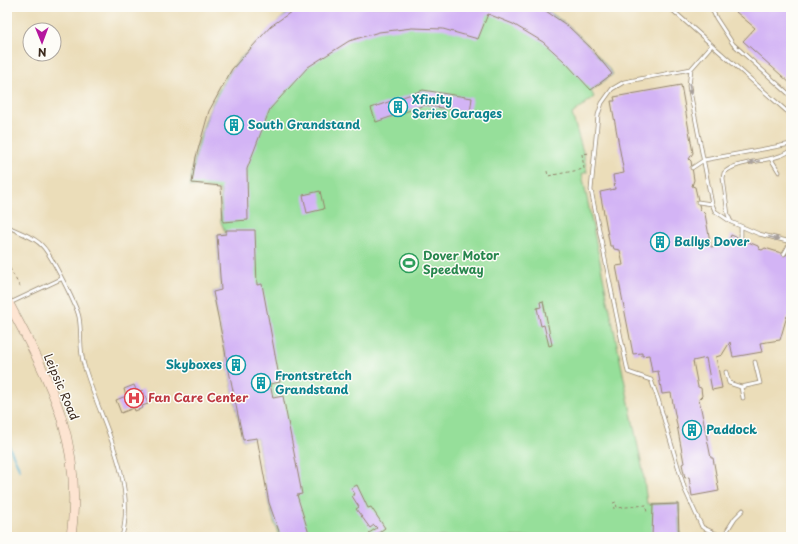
<svg xmlns="http://www.w3.org/2000/svg" width="798" height="544" viewBox="0 0 798 544" font-family="'Playpen Sans',sans-serif">
	<rect width="100%" height="100%" fill="#fdfcf7"/>
	<filter id="ink" filterUnits="userSpaceOnUse"><feTurbulence type="fractalNoise" baseFrequency=".025" numOctaves="2"/><feDisplacementMap in="SourceGraphic" scale="8" xChannelSelector="R" yChannelSelector="G"/><feConvolveMatrix kernelMatrix="1 2 1 2 8 2 1 2 1" color-interpolation-filters="sRGB"/></filter>
	<filter id="wash" filterUnits="userSpaceOnUse"><feTurbulence type="fractalNoise" baseFrequency=".012" numOctaves="4" result="noise"/><feDisplacementMap in="SourceGraphic" scale="16" xChannelSelector="R" yChannelSelector="G"/><feGaussianBlur stdDeviation="0.9" result="paint"/><feColorMatrix in="noise" values="0 0 0 0 0 0 0 0 0 0 0 0 0 0 0 0 0 1.4 0 .05"/><feComposite in="paint" operator="in"/></filter>
	<g filter="url(#wash)">
		<rect width="100%" height="100%" fill="#ebddb9"/>
		<path fill="#96df9a" stroke="#68845c" d="M296,7h246c32,21 47,37 71,67l-22,17 3,6 -22,17 11,38 4,20 -5,2 61,297 4,33 32,-1 1,34h-401l-10,-33 -12,-66 -14,2 -30,-148 8,-2 -4,-55 9,-1 -5,-12 -1,-32 -30,-4c5,-41 20,-90 46,-123 8,-9 18,-17 26,-26 11,-11 21,-21 34,-30z"/>
		<g fill="none" stroke-linecap="round" stroke-linejoin="round">
			<path stroke="#55b2d3" stroke-width="2" d="M7,442l13,28"/>
		</g>
		<g id="blocks">
			<path fill="#d3b4f5" d="M298,7h242l28,19 24,23 20,25 -21,16 -27,-29 -21,-19 -30,-18 -25,-10 -10,25 -35,-10 -31,-1 -33,4 -30,9 -41,26 -38,42 -23,60 1,51 -25,2 -2,-36 -29,-3 4,-26 13,-46 23,-42 39,-43z
				M741,7h50v77l-48,-43 12,-13 -19,-16z
				M681,85l12,68 -4,6 2,2 3,19 -2,6 3,1 5,22 5,5 6,33 17,-3 3,-9 27,11 1,3 3,1 3,-2 26,8v57l-1,4 -3,-1 -7,24 -20,3 2,9 -29,5 -3,-15 -8,13 -6,2 6,31 -10,2 -6,-32 -13,3 5,26 3,1 1,8 -3,3 12,59h2l6,33 -27,5 -3,-19 -4,1 -3,-14 2,-1 -13,-70 -9,1 -4,-23 -6,1 -3,-17 -7,1v-3l-9,1 -17,-88 7,-1 -3,-15 -6,-1 -1,-3h-3l-10,-54 15,-3 -2,-14 11,-2 -13,-72h4l-1,-4z
				M423,90l49,8 -2,15 -45,-8 -49,17 -5,-14z
				M320,191l4,18 -17,4 -4,-18z
				M226,230h29l2,55 5,-1 18,98 -10,2 3,14 10,-2 19,98 -5,1 13,42h-29l-12,-34 -12,-65 -14,2 -30,-148 8,-2 -4,-55 9,-1z
				M543,301l9,44 -3,1 -5,-21 -3,1 -4,-18 4,-1 -1,-5z
				M134,385l3,7 6,-2 5,14 -6,2 1,2 -8,3 -1,-3 -13,5 -5,-13 10,-4 -2,-7z
				M357,485l11,23 3,-1 14,21 -12,9 -4,-4 8,-5 -3,-3 -4,3 -14,-19 3,-2 -7,-11 3,-2 -4,-6z
				M678,504l1,33h-27l1,-32z"/>
		</g>
	</g>
	<g filter="url(#ink)">
		<use href="#blocks" fill-opacity="0" stroke="#93846c" stroke-width="1"/>
		<g fill="none" stroke-linecap="round" stroke-linejoin="round">
			<defs>
				<path id="lane" d="M669,7l122,108
					M711,7l5,11 17,26 58,52
					M712,45l-21,24 -2,17 23,118 3,7 16,11
					M691,69l-67,13 -12,7 -10,14 -4,12 -7,75 37,182 23,8 7,19 27,91 17,37 21,10
					M791,150c-18,14 -54,9 -67,23l-1,5 5,37 3,7 28,12 32,8
					M771,159l8,13
					M692,168l12,-8 87,-16
					M698,202l14,2
					M7,226c14,8 31,11 40,26 7,10 30,54 32,65 3,16 0,33 5,48 16,56 53,112 38,172
					M741,228v11
					M784,254l7,-12
					M10,303l51,-24
					M726,372l3,11 12,4
					M743,398l-2,-11 19,-4 -5,-21
					M723,537l12,-19 8,-8"/>
				<path id="secondary" d="M7,300c43,81 77,142 64,237"/>
			</defs>
			<use href="#lane" stroke="#93846c" stroke-width="4.5"/>
			<use href="#secondary" stroke="#93846c" stroke-width="10"/>
			<path stroke="#93846c" stroke-width="1" stroke-dasharray="3 3" stroke-linecap="butt" d="M547,171l1,5 36,-7 -2,-15 8,-1
				M7,263l13,24
				M614,509l-1,-6 3,-1 1,6 29,-3 1,9"/>
			<use href="#lane" stroke="#fff" stroke-width="3"/>
			<use href="#secondary" stroke="#fde4d1" stroke-width="9"/>
		</g>
		<defs><path id="oneway-solid" d="M-6-.8H1V-3.2L6.5 0L1 3.2V.8H-6Z"/></defs>
		<g fill="#a79f9a">
			<use href="#oneway-solid" transform="translate(690 89) rotate(82)"/>
			<use href="#oneway-solid" transform="translate(754 162) rotate(168)"/>
			<use href="#oneway-solid" transform="translate(774 238) rotate(14)"/>
		</g>
	</g>
	<defs>
		<symbol id="building-ring" viewBox="-11 -11 22 22"><circle r="9.5" fill="#fdfcf7" stroke="#0f9aa8" stroke-width="1.5"/><path d="M-4-6H4V6H1V3H-1V6H-4ZM-2.5-4.3h1.7v1.8h-1.7ZM.8-4.3h1.7v1.8H.8ZM-2.5-1h1.7V.8h-1.7ZM.8-1h1.7V.8H.8Z" fill="#0f9aa8"/></symbol>
		<symbol id="stadium-ring" viewBox="-11 -11 22 22"><circle r="9.5" fill="#fdfcf7" stroke="#2e9e5b" stroke-width="1.5"/><path d="M0-5a6.5 5 0 1 0 0 10a6.5 5 0 1 0 0-10ZM-3.5-1.8h7v3.6h-7Z" fill="#2e9e5b"/></symbol>
		<symbol id="hospital-ring" viewBox="-11 -11 22 22"><circle r="9.5" fill="#fdfcf7" stroke="#e0444e" stroke-width="1.5"/><path d="M-5-5h3v3.5h4V-5h3V5h-3V1.5h-4V5h-3Z" fill="#e0444e"/></symbol>
	</defs>
	<g fill-rule="evenodd">
		<use href="#building-ring" x="387" y="96" width="22" height="22"/>
		<use href="#building-ring" x="223" y="114" width="22" height="22"/>
		<use href="#building-ring" x="649" y="231" width="22" height="22"/>
		<use href="#stadium-ring" x="398" y="252" width="22" height="22"/>
		<use href="#building-ring" x="225" y="354" width="22" height="22"/>
		<use href="#building-ring" x="250" y="372" width="22" height="22"/>
		<use href="#hospital-ring" x="123" y="387" width="22" height="22"/>
		<use href="#building-ring" x="681" y="419" width="22" height="22"/>
	</g>
	<g text-anchor="middle" stroke-width="3" stroke-linejoin="round" paint-order="stroke">
		<g font-size="12" font-weight="bold" fill="#0d838f" stroke="#fdfcf7" text-anchor="start">
			<text x="412" y="104">Xfinity<tspan x="412" dy="14">Series Garages</tspan></text>
			<text x="248" y="129">South Grandstand</text>
			<text x="674" y="246">Ballys Dover</text>
			<text x="222" y="369" text-anchor="end">Skyboxes</text>
			<text x="275" y="380">Frontstretch<tspan x="275" dy="14">Grandstand</tspan></text>
			<text x="706" y="434">Paddock</text>
		</g>
		<g font-size="12" font-weight="bold" fill="#27864d" stroke="#fdfcf7" text-anchor="start">
			<text x="423" y="260">Dover Motor<tspan x="423" dy="14">Speedway</tspan></text>
		</g>
		<g font-size="12" fill="#3b2a1e" stroke="#fdfcf7">
			<text transform="translate(61 387) rotate(67)" y="4">Leipsic Road</text>
		</g>
		<g font-size="12" font-weight="bold" fill="#be3a42" stroke="#fdfcf7" text-anchor="start">
			<text x="148" y="402">Fan Care Center</text>
		</g>
	</g>
	<rect width="798" height="544" fill="none" stroke="#fdfcf7" stroke-width="24"/>
	<g transform="translate(42 42) rotate(179)"><circle r="19" fill="#fdfcf7" stroke="#afa8a0"/>
	<path d="M0-3L7 15L0 10L-7 15Z" fill="#b5179e"/>
	<text y="-6" font-size="11" font-weight="bold" text-anchor="middle" fill="#3b2a1e">N</text>
	</g>
</svg>
